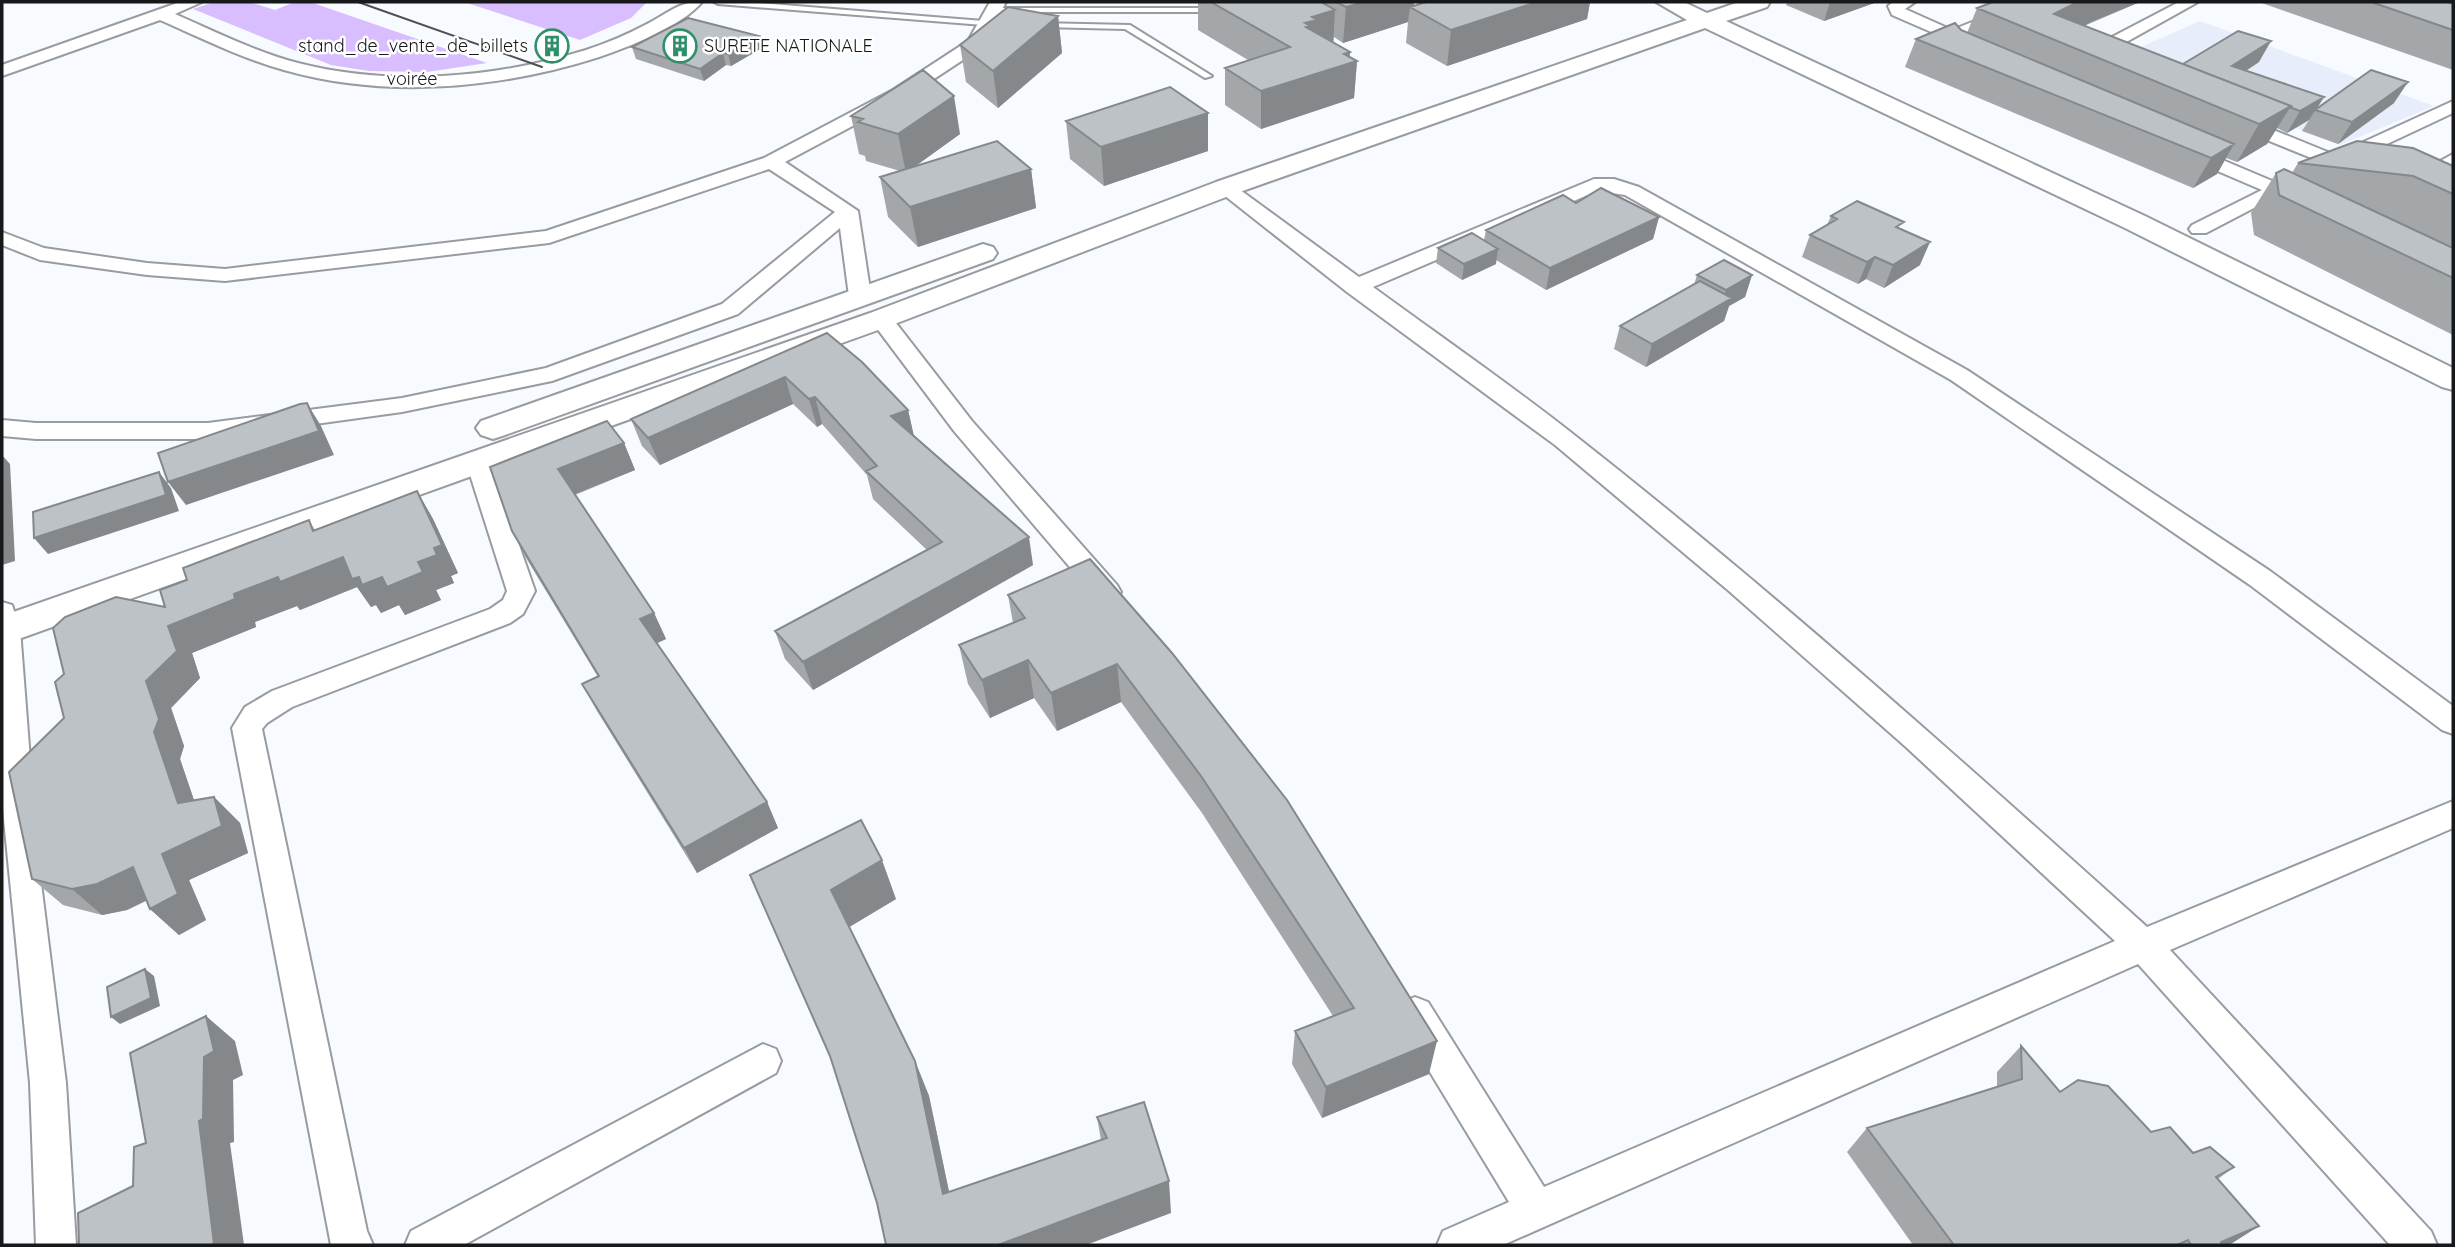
<svg xmlns="http://www.w3.org/2000/svg" width="2455" height="1247" viewBox="0 0 2455 1247" font-family="Quicksand,sans-serif">
	<rect width="100%" height="100%" fill="#f7fafe"/>
	<path fill="#e7edfa" d="M2200,21l234,85 -94,39 -224,-87z"/>
	<path fill="#d8bdff" d="M214,2h35l26,8 20,-8h15l177,61 -60,9 -58,-1 -38,-6 -138,-56z
		M464,2h183l-16,16 -51,22z"/>
	<g fill="none" stroke-linecap="round" stroke-linejoin="round">
		<defs>
			<path id="lane" d="M714,2h31l251,20 4,2 -4,2 -278,-22z
				M1239,2h15l-44,10h-208l-4,-2 4,-2h208z
				M1038,23l92,2 82,51 -7,2 -80,-49 -84,-2h-3z"/>
			<path id="street" d="M180,2h22l-27,12c41,18 81,38 123,49 93,24 198,15 288,-13 21,-7 40,-15 59,-25 21,-10 33,-24 57,-23 -20,24 -73,45 -103,55 -100,32 -213,42 -315,13 -43,-12 -83,-32 -124,-50l-158,56v-11z
				M990,2h16l-25,46 -76,50 -120,64 73,49 13,85 -3,5h-16l-3,-5 -9,-68 -102,86 -186,67 -150,31 -194,27h-172l-34,-3v-16l34,3h172l194,-25 144,-30 176,-64 113,-92 -66,-43 -220,74 -324,38 -78,-6 -107,-15 -38,-15v-13l42,16 103,15 78,6 321,-38 218,-73 129,-68 75,-49z
				M1893,2h22l-10,7 47,21 70,-28h21l-91,39 -60,-26 -4,-9z
				M2179,2h19l-95,53 -2,10h-12l-3,-4 3,-12z
				M2453,101v12l-117,55 -104,-42 -3,-4 3,-4h12l91,37z
				M2187,145l90,38 13,-5 10,6 -94,49h-14l-3,-4 3,-4 70,-35 -82,-35 -2,-4 2,-4z
				M2453,154v13l-13,7 4,11 9,5v14l-25,-12 -8,-20z
				M1594,179h20l25,8 328,183 303,201 183,135v28l-11,-4 -192,-145 -299,-205 -326,-185 -28,-4 -224,96c67,49 135,96 200,147 199,156 387,325 574,493l306,-126v27l-283,122 261,281 6,14h-47l-252,-281 -635,281h-66l6,-14 66,-29 -107,-176 -5,-12 5,-12 13,-5 13,5 116,185 571,-246 -209,-194 -177,-156 -174,-146 -208,-153 -132,-104 3,-4h14l127,93z
				M881,312l8,2 83,107 145,164 4,7 -4,7 -10,3 -10,-3 -143,-168 -84,-112z
				M478,454l9,2 3,6 45,129 -12,23 -13,9 -218,84 -25,16 -5,6 105,502 6,14h-42l-99,-517 13,-21 27,-16 218,-82 13,-9 4,-9 -41,-129 3,-6z
				M2,602l10,3 8,24 17,222 29,232 10,162h-40l-6,-162 -28,-284z
				M763,1044l13,5 5,12 -5,12 -312,172h-59l6,-14z"/>
			<path id="secondary" d="M1656,2h28l23,11 32,-11h31l-3,5 -41,14 419,195 308,152v22l-11,-3 -317,-159 -420,-200 -471,166 -342,131 -890,320v-29l868,-303 346,-131 471,-162z
				M983,244l10,3 4,6 -4,6 -488,176 -12,4 -12,-4 -5,-7 5,-7z"/>
		</defs>
		<use href="#lane" stroke="#989ba0" stroke-width="4"/>
		<use href="#street" stroke="#989ba0" stroke-width="4"/>
		<use href="#secondary" stroke="#989ba0" stroke-width="4"/>
		<use href="#lane" fill="#fff" fill-rule="evenodd"/>
		<use href="#street" fill="#fff" fill-rule="evenodd"/>
		<use href="#secondary" fill="#fff" fill-rule="evenodd"/>
		<path stroke="#4d4f51" stroke-width="2" d="M358,2l184,65"/>
	</g>
	<path fill="#a3a7aa" d="M1198,2h216v4l12,-4h164l-3,17 -140,47 -41,-23 2,-21 -65,21 -9,-6 -1,6 17,9 -1,5 8,4 -3,37 -93,31 -36,-24v-37l23,-8 -50,-30z
		M1787,2h90l-53,19 -38,-16z
		M1993,2h147l-56,24 99,38 76,-2 -13,9 78,26 -6,10 76,-4 -56,41 -36,-13 7,-11 -22,13 -10,-5 -10,16 -30,18 -11,-4 -9,16 -24,14 -288,-121 11,-28 45,-9 6,3 10,-25z
		M2259,2h194v68z
		M1058,16l4,37 -64,55 -32,-26 -6,-37z
		M759,36l3,12 -31,18 -5,-1 -22,16 -68,-22 -4,-12z
		M1208,113v38l-104,35 -34,-27 -4,-38z
		M851,116l109,18 -46,33 117,2 5,39 -118,39 -30,-30 -8,-40 20,-6 -34,-10 -1,-5 -6,-2z
		M2298,163l155,3v81l-70,-32 70,33v87l-199,-100 -3,-22 25,-40h16z
		M1576,203l83,14 -6,22 -107,51 -50,-30v4l-34,16 -26,-17 2,-15 46,-8 2,-10z
		M1831,216l70,13 19,36 -36,23 -18,-9 -8,5 -56,-27 8,-22 17,-10z
		M1697,275h55l-7,22 -16,9 -5,15 -78,46 -32,-18 6,-23 74,-41z
		M827,333l81,77 6,26 119,129 -220,125 -28,-31 -10,-28 152,-81 -54,-51 -6,-24 -45,-51 -5,3 -24,-23 -133,61 -18,-19 -11,-27z
		M624,443l11,27 -60,25 79,118 12,26 -9,4 110,159 11,26 -81,45 -100,-162 -15,-27 16,-7 -72,-119 -14,-27z
		M417,491l16,28 25,54 -7,3 3,7 -18,7 5,10 -36,15 -6,-10 -18,8 -5,-8 -5,2 -14,-20 -57,23 -3,-4 -42,16 1,5 -64,26 8,25 -29,30 13,38 -4,13 14,41 20,-3 26,26 8,30 -59,27 17,40 -27,15 -29,-26 -4,-8 -19,9 -25,5 -39,-10 -31,-26 32,-161 101,-111 22,-27 122,-60 6,10z
		M1090,559l339,515 -107,44 -30,-54 3,-33 38,-15 -131,-203 -81,-111 -64,29 -23,-33 -44,20 -22,-34 -9,-39 54,-22 -5,-28z
		M750,875l146,24 -47,28 66,134 14,35 20,96 152,-52 -4,-23 74,96 -294,-10 -47,-147z
		M2021,1046l39,46 91,40 42,21 41,14 -16,12 41,47 -30,19h-316l-66,-93 20,-24 130,-41v-15z"/>
	<path fill="#84888b" d="M1364,2h50l-1,7 -3,-2 -2,15 -65,21 3,-36z
		M1537,2h53l-3,17 -140,47 4,-36z
		M1830,2h47l-53,19z
		M2078,2h62l-49,20 -35,19 -2,-27z
		M1335,10l-2,36 -25,16 -3,-39 7,-6z
		M1058,16l4,37 -64,55 -5,-37z
		M759,36l3,12 -31,18 -3,-12z
		M2271,41l-12,21 -33,21 6,-17z
		M1350,52l-1,11 8,-2 -3,37 -93,31v-38z
		M723,53l3,12 -22,16 -4,-12z
		M2408,82l-14,21 -56,41 14,-22z
		M954,96l6,38 -54,39 -8,-39z
		M2324,97l-15,23 -22,13 13,-22z
		M2291,106l-24,38 -30,18 22,-38z
		M1208,113v38l-104,35 -3,-39z
		M2234,144l-17,30 -24,14 18,-30z
		M1031,169l5,39 -118,39 -8,-40z
		M1659,217l-6,22 -107,51 4,-22z
		M1930,242l-10,23 -36,23 9,-23z
		M1498,249l-2,15 -34,16 2,-16z
		M1875,257l-9,22 -8,5 9,-22z
		M1752,275l-7,22 -16,9 -5,15 -78,46 6,-23 69,-40 5,-14z
		M785,377l8,27 -133,61 -12,-27z
		M815,397l7,27 -5,3 -8,-28z
		M307,403l14,23 13,29 -148,50 -18,-23z
		M908,410l6,27 -23,-21z
		M624,443l11,27 -65,26 -12,-27z
		M2,455l8,9 5,97 -13,4z
		M159,472l12,16 8,23 -131,43 -14,-16z
		M417,491l16,28 25,54 -7,3 3,7 -18,7 5,10 -36,15 -6,-10 -18,8 -5,-8 -5,2 -14,-20 -57,23 -3,-4 -42,16 1,5 -64,26 8,25 -29,30 13,38 -4,13 24,71 -26,-27 -24,-71 -8,-51 22,-55 66,-32 44,-17 65,-20 75,5 16,-14z
		M1029,537l4,28 -220,125 -10,-28z
		M654,613l12,26 -13,6 -13,-26z
		M1028,660l6,38 -44,20 -8,-38z
		M1117,664l4,38 -64,29 -6,-38z
		M214,797l26,26 8,30 -59,27 17,40 -27,15 -29,-26 12,-55z
		M767,802l11,26 -81,45 -13,-25z
		M882,860l14,39 -50,30 -15,-39z
		M133,867l28,26 -34,17 -25,5 -30,-26z
		M145,969l9,7 6,30 -40,18 -9,-7z
		M206,1016l29,25 8,34 -10,5 1,62 -4,1 14,102h-33l-12,-124z
		M1437,1041l-8,33 -107,44 4,-31z
		M915,1061l14,35 27,129 -13,-31z
		M1169,1181l2,32 -85,32h-88z
		M2259,1226l-30,19h-13l5,-3z"/>
	<path fill="#bdc2c6" stroke="#84888b" stroke-width="2" d="M1211,2h110l14,8 -23,7 5,3 -12,3 5,3 -4,1 44,25 -6,2 13,7 -96,30 -36,-23 65,-21z
		M1336,2h28l-18,5z
		M1426,2h111l-86,28 -41,-23z
		M1993,2h85l-24,12 237,92 -32,18 -282,-116z
		M2371,2h77l5,2v26z
		M1008,7l50,9 -65,55 -33,-26z
		M688,18l71,18 -31,18 -5,-1 -23,16 -68,-22z
		M1955,23l6,7 273,114 -23,14 -295,-119z
		M2238,31l33,10 -39,25 92,31 -24,14 -11,-4 2,-1 -108,-42z
		M923,70l31,26 -56,38 -40,-12 5,-3 -12,-3z
		M2371,70l37,12 -56,40 -37,-12z
		M1170,87l38,26 -107,34 -35,-26z
		M997,141l34,28 -121,38 -30,-30z
		M2357,141l56,7 40,18v28l-40,-18 -115,-13z
		M2284,169l169,79v30l-174,-83 -3,-22z
		M1601,188l58,29 -109,51 -64,-38 77,-35 13,8z
		M1857,201l47,21 -8,5 34,15 -37,23 -18,-8 -8,5 -57,-27 27,-16 -6,-3z
		M1472,233l26,16 -34,15 -26,-16z
		M1724,260l28,15 -26,15 -29,-15z
		M1700,281l32,17 -80,46 -32,-18z
		M827,333l35,29 46,48 -17,6 138,121 -226,125 -28,-31 167,-89 -76,-71 11,-5 -62,-69 -6,2 -24,-22 -137,61 -17,-19z
		M307,403l12,28 -151,51 -10,-29 142,-49z
		M607,421l17,22 -66,26 96,144 -14,6 127,183 -83,46 -102,-164 17,-8 -87,-145 -22,-64z
		M159,472l7,23 -132,43 -1,-26z
		M417,491l25,54 -8,3 3,7 -19,7 5,10 -36,15 -5,-10 -20,8 -3,-8 -7,2 -9,-22 -63,25 -2,-5 -44,17 1,5 -67,27 9,25 -31,30 13,38 -5,13 24,71 36,-6 8,29 -60,28 16,40 -28,15 -17,-42 -36,17 -25,5 -40,-10 -23,-107 55,-54 -9,-36 9,-8 -11,-46 12,-11 51,-20 49,10 -5,-17 27,-10 -4,-12 126,-48 4,11z
		M1090,559l82,94 115,147 150,241 -111,46 -31,-56 59,-23 -153,-232 -84,-112 -66,29 -23,-33 -46,20 -23,-35 66,-27 -17,-23z
		M861,820l21,40 -51,30 84,171 28,133 164,-56 -10,-21 47,-15 25,79 -171,64h-112l-9,-42 -47,-147 -80,-181z
		M145,969l6,29 -40,19 -4,-30z
		M206,1016l8,35 -10,6 -1,62 -4,2 15,123 -3,1h-132l-1,-32 55,-27 1,-39 12,-4 -16,-90z
		M2021,1046l39,46 18,-12 30,6 43,46 19,-5 23,26 17,-6 24,20 -18,10 43,49 -38,16 1,3h-31l-3,-5 -11,5h-223l-87,-117 155,-49z"/>
	<defs>
		<symbol id="building-ring" viewBox="-11 -11 22 22"><circle r="9.5" fill="#fff" stroke="#2e8f69" stroke-width="1.5"/><path d="M-4-6H4V6H1V3H-1V6H-4ZM-2.5-4.3h1.7v1.8h-1.7ZM.8-4.3h1.7v1.8H.8ZM-2.5-1h1.7V.8h-1.7ZM.8-1h1.7V.8H.8Z" fill="#2e8f69"/></symbol>
	</defs>
	<g fill-rule="evenodd">
		<use href="#building-ring" x="533" y="27" width="38" height="38"/>
		<use href="#building-ring" x="661" y="27" width="38" height="38"/>
	</g>
	<g text-anchor="middle" stroke-width="5" stroke-linejoin="round" paint-order="stroke">
		<g font-size="18" fill="#17181a" stroke="#fff" text-anchor="end">
			<text x="528" y="52">stand_de_vente_de_billets</text>
			<text x="704" y="52" text-anchor="start">SURETE NATIONALE</text>
		</g>
		<g font-size="18" fill="#17181a" stroke="#fff">
			<text x="412" y="85">voirée</text>
		</g>
	</g>
	<rect width="2455" height="1247" fill="none" stroke="#17181a" stroke-width="7"/>
</svg>
